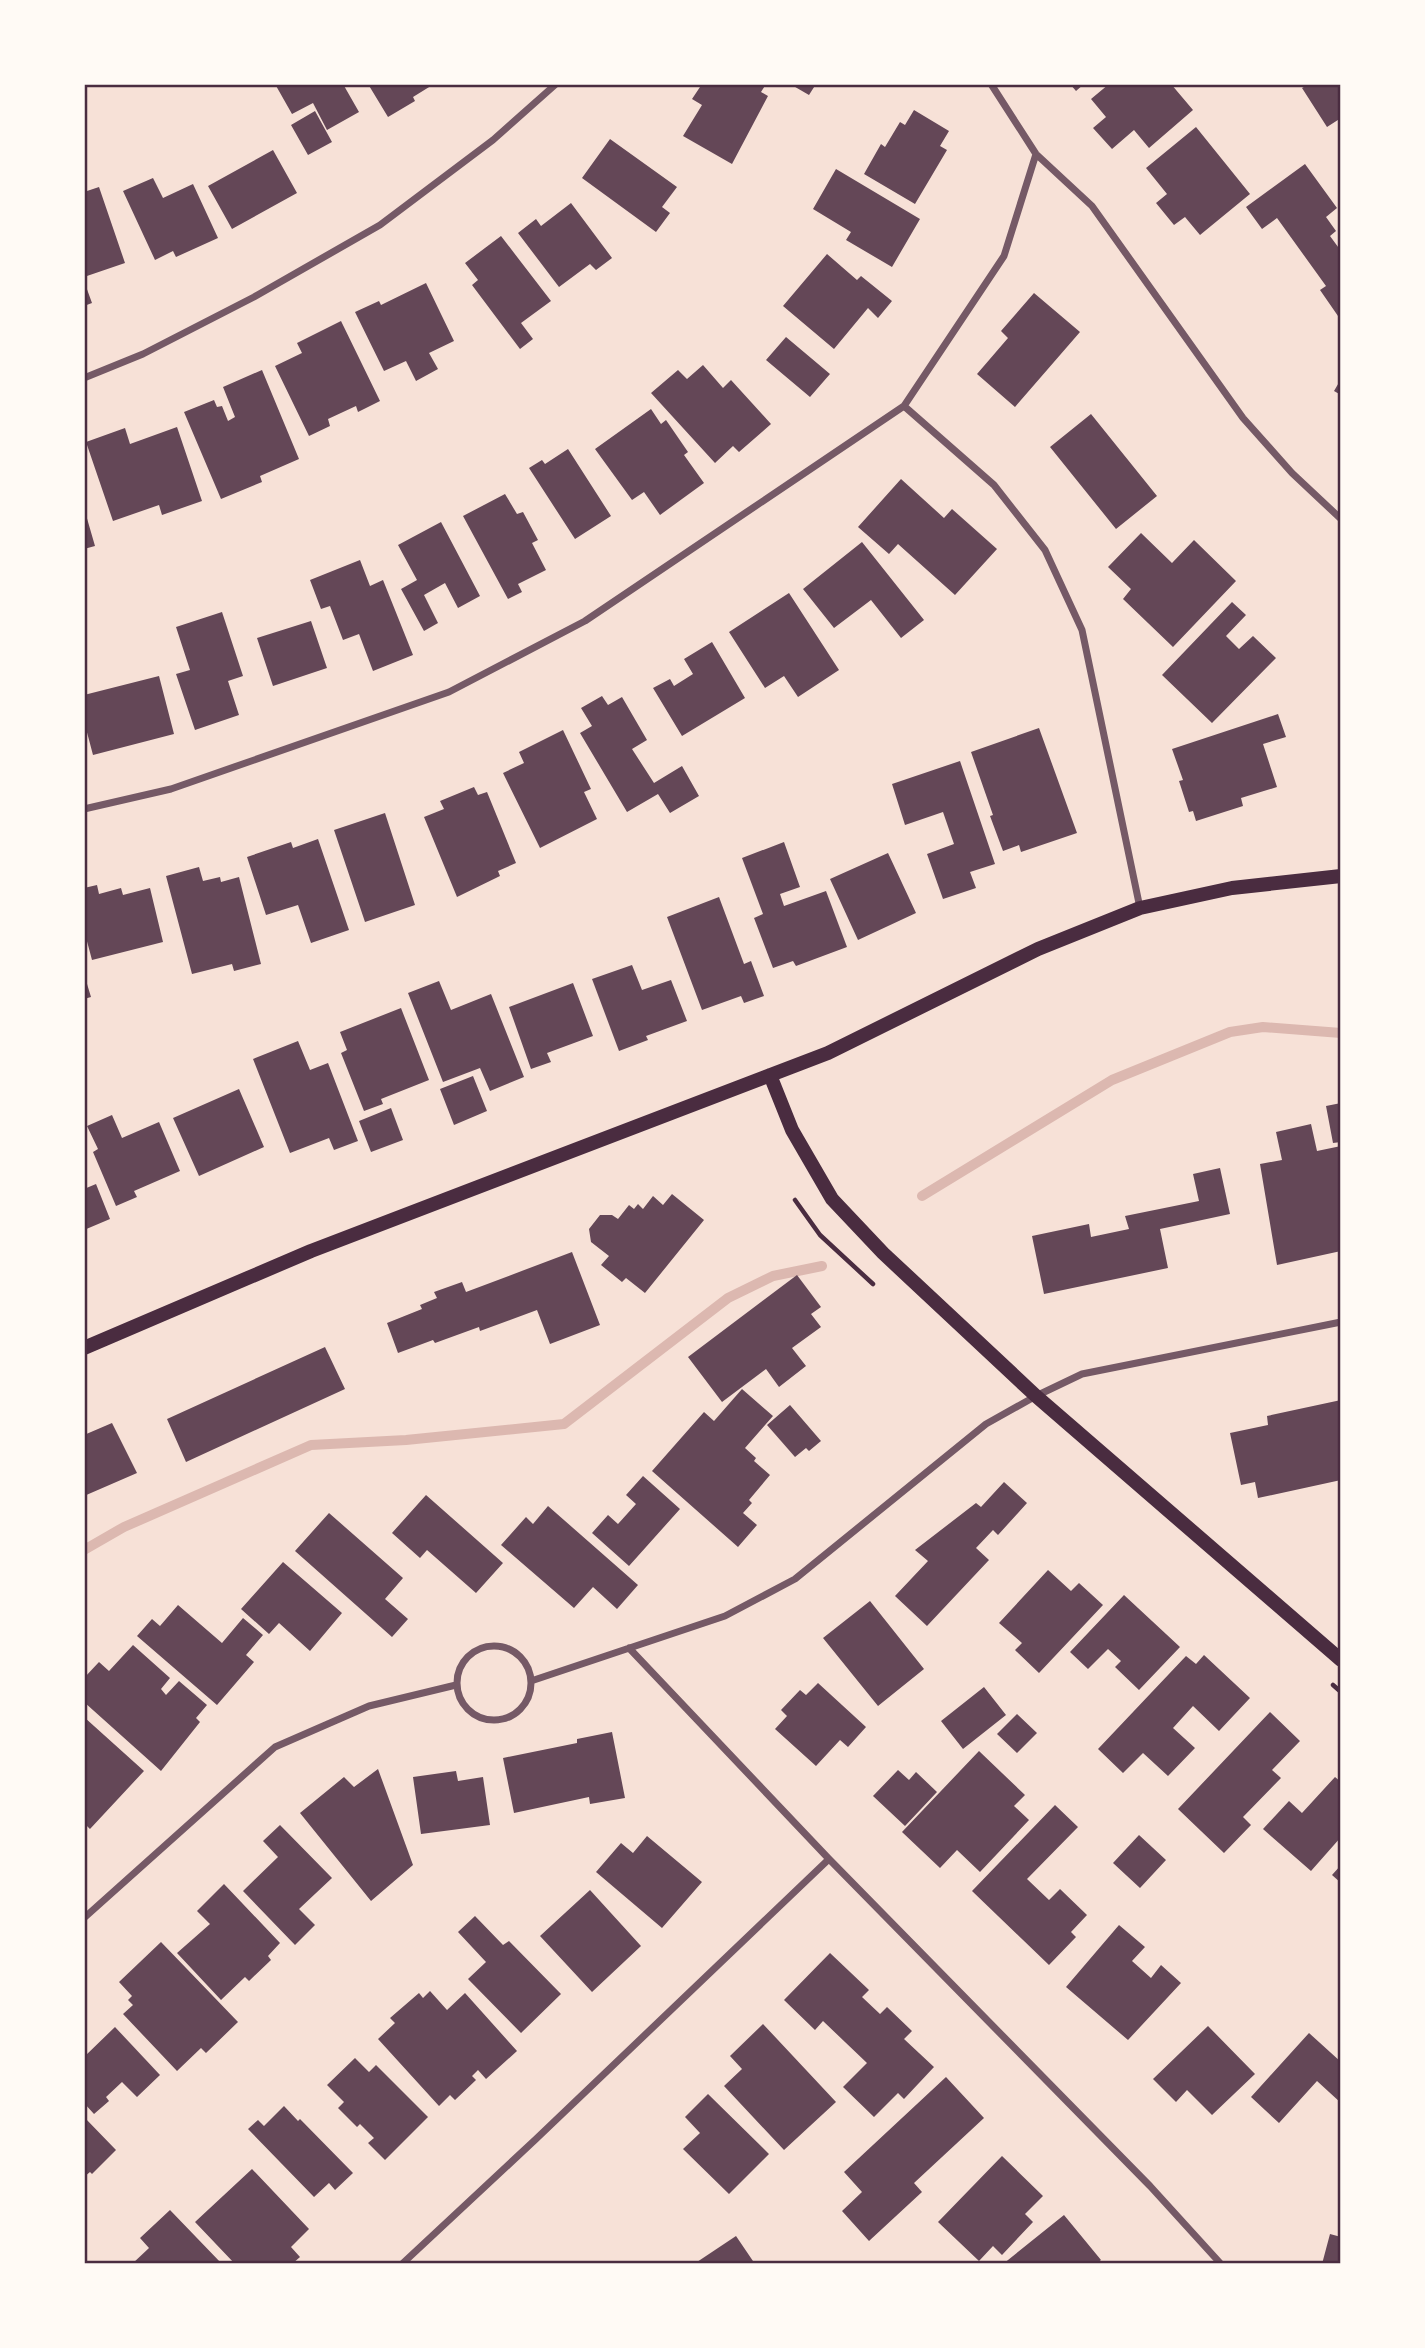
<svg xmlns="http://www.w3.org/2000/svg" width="1425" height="2348" viewBox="0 0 1425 2348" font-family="'Space Grotesk',sans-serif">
	<rect width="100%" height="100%" fill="#f7e1d7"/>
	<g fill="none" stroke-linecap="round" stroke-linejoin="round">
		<path stroke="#dcb8b0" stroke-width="10" d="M922,1196l190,-116 118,-48 33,-5 78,6
			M84,1550l40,-23 187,-82 95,-5 158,-16 164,-126 45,-22 49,-10"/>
	</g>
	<path fill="#644757" d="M275,84h68l16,28 -32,18 -14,-27 -21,11z
		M368,84h66l-21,13 2,4 -27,16z
		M702,84h64l-5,8 7,4 -36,68 -49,-28 19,-31 -10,-6z
		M790,84h26l-7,11z
		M1070,84h14l-8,7z
		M1109,84h62l22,26 -44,38 -15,-18 -22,19 -19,-21 13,-11 -15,-18z
		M1309,84h32v34l-14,9 -25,-39z
		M914,110l35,21 -9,15 7,4 -32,54 -51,-30 17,-30 4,3 15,-25 5,3z
		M315,111l17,31 -24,13 -17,-30z
		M1196,127l54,67 -50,41 -15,-18 -11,8 -18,-22 11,-9 -21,-26z
		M610,139l67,48 -15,20 8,6 -14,19 -74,-54z
		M273,150l24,43 -65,36 -24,-43z
		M1305,164l32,44 -11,9 10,14 -6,5 11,15v63l-3,2 -18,-26 6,-4 -49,-68 -15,11 -16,-22z
		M836,169l84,50 -28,48 -46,-27 5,-8 -38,-23z
		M153,178l10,20 30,-14 25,54 -42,19 -3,-6 -18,9 -32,-69z
		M99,187l26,76 -41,14v-85z
		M571,203l41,55 -16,12 -6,-6 -31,23 -41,-54 18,-14 5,7z
		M501,236l50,65 -30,22 12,16 -13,10 -48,-64 6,-5 -13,-17z
		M827,254l30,26 4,-4 31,25 -14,17 -10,-10 -34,41 -51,-43z
		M84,281l8,22 -8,3z
		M426,283l28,58 -25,12 9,16 -22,12 -10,-20 -22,10 -29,-59 24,-11 2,4z
		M1034,293l46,39 -65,75 -38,-33 31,-36 -7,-7z
		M341,321l39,80 -22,11 -2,-6 -28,13 2,7 -21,10 -34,-70 27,-13 -5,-10z
		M786,337l44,37 -20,23 -44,-37z
		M703,365l20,23 8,-8 40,44 -32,28 -6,-6 -18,17 -64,-70 27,-23 9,9z
		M262,370l37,89 -39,17 2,6 -41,17 -37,-87 30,-12 3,7 5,-1 6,15 7,-4 -12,-30z
		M1341,379v16l-7,-4z
		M651,409l10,15 5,-4 22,32 -4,3 20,28 -44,32 -16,-23 -12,8 -37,-51z
		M1091,414l66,82 -41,33 -66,-82z
		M177,427l25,74 -40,14 -3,-10 -46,16 -27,-79 39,-14 5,16z
		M568,449l43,67 -36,23 -46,-71 13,-8 3,4z
		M901,479l43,39 8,-9 45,40 -42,46 -57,-51 -9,10 -31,-27z
		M505,494l12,20 6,-2 15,28 -6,3 14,27 -28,14 4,8 -14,7 -45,-83z
		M84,508l11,38 -11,3z
		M441,522l39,74 -22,12 -13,-25 -21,12 14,28 -14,8 -23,-42 16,-9 -19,-35z
		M1141,533l31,30 22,-23 42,41 -63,66 -50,-48 8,-10 -23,-22z
		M862,542l62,78 -23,18 -30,-38 -37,28 -31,-39z
		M360,560l10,26 13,-6 30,75 -40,16 -14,-37 -16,6 -13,-34 -9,3 -11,-29z
		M789,593l50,77 -41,27 -14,-21 -19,12 -36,-56z
		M1232,602l14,13 -20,21 13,13 14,-13 23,22 -64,65 -50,-48z
		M222,612l21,64 -15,5 11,34 -44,15 -19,-56 14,-4 -14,-43z
		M311,621l16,47 -54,18 -16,-48z
		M712,642l33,56 -63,38 -29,-48 17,-9 4,7 19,-12 -9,-15z
		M159,676l15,58 -81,21 -9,-34v-26z
		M602,696l6,9 14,-8 25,43 -15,9 22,34 28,-17 17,30 -29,17 -12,-19 -31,18 -47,-79 12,-7 -11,-18z
		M1278,714l8,23 -23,7 14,43 -36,11 2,8 -47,15 -3,-10 -4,1 -10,-31 4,-1 -11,-31z
		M1039,728l38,105 -56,19 -2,-7 -16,6 -13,-35 3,-1 -22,-63z
		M563,730l28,59 -7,3 13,27 -57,29 -37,-75 21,-10 -5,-11z
		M960,761l35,103 -25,8 6,16 -33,11 -16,-45 27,-10 -11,-32 -38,13 -13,-41z
		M474,787l4,8 9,-3 29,71 -18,8 2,5 -43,21 -33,-80 20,-8 -4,-8z
		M385,813l30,92 -50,17 -31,-92z
		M318,839l31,91 -38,13 -13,-38 -32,10 -19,-58 44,-15 2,6z
		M784,842l16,45 -20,7 4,12 42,-15 21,56 -51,19 -3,-5 -20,7 -19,-50 9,-4 -21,-56z
		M888,853l28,60 -58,27 -28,-61z
		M199,867l4,14 17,-4 1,5 18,-5 22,87 -27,7 -2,-7 -40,10 -26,-98z
		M97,885l2,9 22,-6 2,7 27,-7 13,54 -71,18 -8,-30v-42z
		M719,897l25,67 7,-3 13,35 -20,7 -3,-7 -39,14 -35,-93z
		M632,965l10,25 29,-10 16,41 -41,15 2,4 -29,11 -27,-72z
		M84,974l7,23 -7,2z
		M439,981l12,29 40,-16 33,83 -34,14 -10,-23 -37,14 -35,-89z
		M573,983l20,53 -46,17 4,9 -20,7 -22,-62z
		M401,1008l28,72 -48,19 2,5 -19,7 -23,-58 6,-3 -7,-18z
		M298,1041l12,29 18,-7 30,78 -24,9 -5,-12 -39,15 -37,-94z
		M473,1076l14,35 -33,14 -14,-36z
		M239,1089l25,58 -65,29 -26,-58z
		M1341,1103v39l-8,1 -7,-37z
		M391,1108l12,32 -32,12 -12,-31z
		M112,1115l10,23 37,-16 21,49 -46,20 3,6 -21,9 -23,-54 5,-3 -11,-23z
		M1311,1124l6,27 24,-5v105l-64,14 -17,-101 22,-4 -6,-28z
		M1220,1168l10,46 -70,15 8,39 -124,26 -12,-58 57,-12 2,13 38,-8 -4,-13 74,-15 -6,-27z
		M96,1184l14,35 -26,11v-41z
		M672,1194l32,26 -59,73 -19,-15 -4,4 -21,-17 8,-9 -18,-14 -2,-13 11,-14h12l6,4 11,-14 5,4 4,-5 5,5 10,-13 10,9z
		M572,1252l28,73 -50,19 -13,-34 -57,21 -1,-4 -44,16 -2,-3 -35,13 -11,-30 35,-14 -2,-4 17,-7 -3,-6 28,-10 4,10z
		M797,1275l24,32 -10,7 10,13 -29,21 14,18 -27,21 -13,-18 -44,33 -34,-45z
		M325,1347l20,42 -159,73 -19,-43z
		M742,1389l31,27 -28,32 11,10 -2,3 16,14 -21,25 3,3 -9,10 14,12 -19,22 -86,-76 52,-59 10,9z
		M1341,1400v80l-83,18 -3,-16 -14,3 -11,-52 38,-8 -1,-9z
		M790,1405l31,36 -12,10 -3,-3 -11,9 -28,-32z
		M112,1423l25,50 -53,23v-61z
		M643,1476l37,33 -51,57 -37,-33 16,-18 10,9 18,-20 -10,-9z
		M1004,1482l23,21 -29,32 -5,-5 -17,18 13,12 -62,66 -32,-30 33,-35 -13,-11 61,-47 5,4z
		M426,1495l77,68 -27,30 -49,-43 -7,8 -28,-25z
		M548,1506l90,79 -21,24 -24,-22 -19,21 -73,-63 25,-28 7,7z
		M329,1513l74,65 -18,21 23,20 -16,18 -97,-86z
		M283,1562l59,51 -32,38 -31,-28 -10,11 -28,-25z
		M1048,1570l23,21 8,-8 24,22 -64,68 -24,-23 7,-7 -23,-20z
		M1124,1595l56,52 -41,43 -24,-23 6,-6 -13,-12 -20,20 -18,-17z
		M870,1601l54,68 -46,37 -55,-68z
		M178,1605l44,38 21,-25 20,17 -17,20 8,7 -37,43 -80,-69 15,-17 8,7z
		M133,1645l37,33 -9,11 5,6 13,-14 28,24 -11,13 4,4 -39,49 -77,-69v-24l15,-16 10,9z
		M1204,1655l46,43 -31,33 -26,-25 -20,22 22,20 -27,28 -25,-23 -20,20 -25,-24 88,-93 10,8z
		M818,1683l48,44 -18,20 -8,-7 -24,26 -41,-37 12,-13 -6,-6 19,-20 6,5z
		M984,1687l22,28 -43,34 -22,-28z
		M1270,1712l30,29 -28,29 9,8 -38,39 8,8 -27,28 -46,-44z
		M1017,1714l20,19 -20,20 -20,-19z
		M84,1717l60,54 -54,58 -6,-6z
		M612,1732l13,66 -35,6 -1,-7 -75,16 -11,-55 74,-15v-4z
		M979,1751l46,44 -11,11 15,14 -49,52 -23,-22 -17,18 -38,-36z
		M378,1769l35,96 -42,36 -71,-88 44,-36 10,10z
		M898,1770l11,10 7,-8 21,20 -32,34 -32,-30z
		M456,1771l2,10 25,-4 7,48 -69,9 -8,-57z
		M1335,1777l6,5v55l-30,34 -48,-42 26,-28 13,12z
		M1055,1805l23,22 -51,52 22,21 11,-11 27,26 -16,17 5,5 -27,28 -77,-74z
		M280,1825l52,53 -33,31 16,16 -20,20 -52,-54 35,-34 -15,-16z
		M1139,1835l27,25 -26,28 -27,-25z
		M647,1836l55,46 -40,46 -66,-56 25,-29 12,10z
		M1341,1865v18l-9,-8z
		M224,1884l56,59 -12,13 3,4 -22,21 -4,-4 -24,23 -44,-47 33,-29 -13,-13z
		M590,1890l51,56 -49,46 -52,-56z
		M475,1916l28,29 6,-4 52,53 -40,39 -53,-54 18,-17 -28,-30z
		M1119,1925l26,22 -13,14 19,17 10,-13 20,18 -53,57 -62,-53z
		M161,1942l77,80 -32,31 -5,-5 -24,23 -54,-57 10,-9 -5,-5 4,-4 -13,-14z
		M830,1953l39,37 -7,7 18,17 7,-7 25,24 -8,8 30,28 -30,32 -6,-6 -24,24 -31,-30 24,-24 -44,-42 -8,9 -31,-30z
		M430,1991l17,19 18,-17 52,58 -31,28 -8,-9 -6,6 4,4 -21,20 -5,-5 -11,11 -61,-67 17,-16 -5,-5 29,-25 4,5z
		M763,2024l73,78 -52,48 -60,-64 18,-17 -12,-13z
		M1208,2026l47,48 -43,41 -25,-25 -11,12 -23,-23z
		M115,2027l45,48 -23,22 -15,-15 -16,15 3,4 -15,13 -10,-11v-46z
		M1309,2033l32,29v41l-24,-22 -38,42 -28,-26z
		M355,2058l14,14 7,-7 52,52 -43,43 -17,-17 6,-5 -14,-14 -3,3 -19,-19 6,-6 -17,-17z
		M946,2077l38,41 -70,65 8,9 -53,49 -27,-30 20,-19 -18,-20z
		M708,2094l61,60 -40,40 -46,-45 17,-16 -15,-16z
		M284,2106l14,15 2,-2 53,54 -18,17 -6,-7 -15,14 -66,-68 10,-9 6,6z
		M84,2117l32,33 -24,24 -2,-2 -6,5z
		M1002,2156l41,40 -18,18 8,8 -31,33 -9,-9 -14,15 -41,-39z
		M252,2169l57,60 -18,18 9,10 -8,7h-57l-40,-42z
		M170,2210l52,54h-90l17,-16 -9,-10z
		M1064,2215l37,45 -5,4h-93z
		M1330,2234l11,3v27h-19z
		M736,2236l19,28h-61z"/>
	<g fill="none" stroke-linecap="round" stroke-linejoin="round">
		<path stroke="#4a2c40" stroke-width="4.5" d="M795,1200l25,35 53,49
			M1333,1685l8,7"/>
		<path stroke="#755966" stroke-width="7" d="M991,84l45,70 56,52 151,212 49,55 49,46
			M84,378l59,-24 111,-57 126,-72 113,-85 63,-56
			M904,406l90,79 51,65 37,80 58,278
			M84,809l87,-20 278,-97 136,-71 319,-215 100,-150 32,-102
			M457 1683a37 37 0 1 1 74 0a37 37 0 1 1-74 0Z
			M629,1648l200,211 321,327 71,78
			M531,1681l194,-65 70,-37 191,-155 50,-28 46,-22 259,-52
			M84,1918l191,-171 94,-41 87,-21
			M402,2264l134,-125 293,-280"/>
		<path stroke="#4a2c40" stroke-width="14" d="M770,1075l22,55 40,69 51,54 153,143 305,264
			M84,1348l227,-97 517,-198 210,-104 102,-41 92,-20 109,-12"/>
	</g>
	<rect width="1425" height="2348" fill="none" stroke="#fffaf5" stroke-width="172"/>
	<rect x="86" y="86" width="1253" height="2176" fill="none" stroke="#4a2c40" stroke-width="2.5"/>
</svg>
